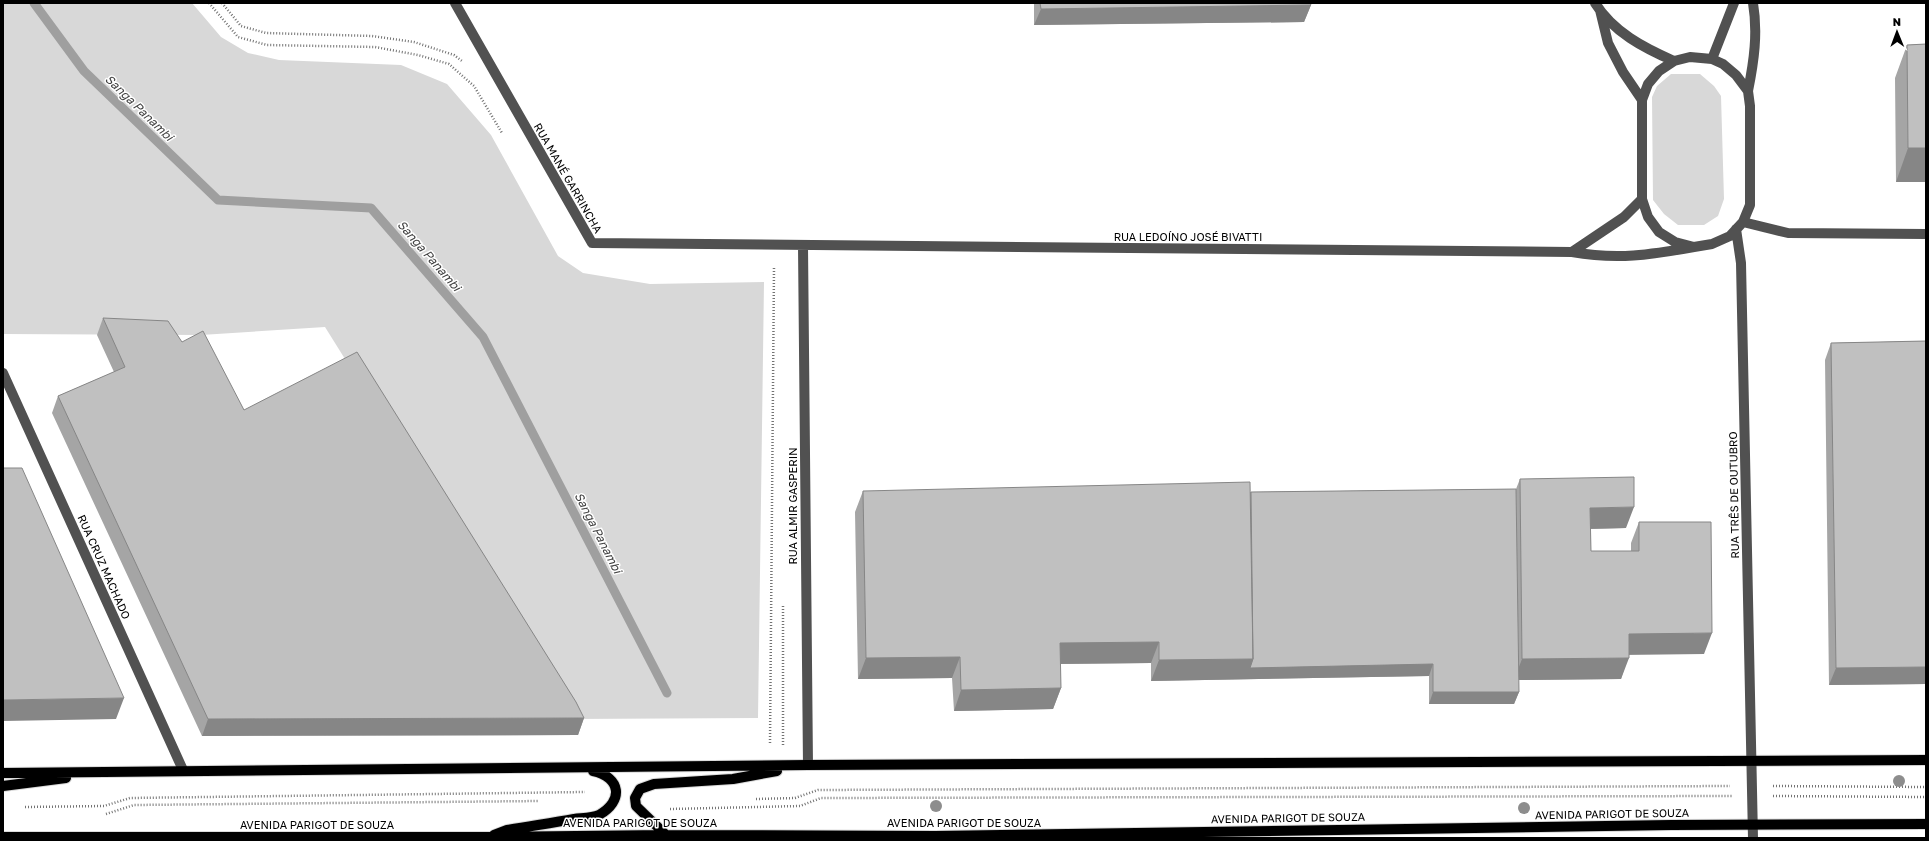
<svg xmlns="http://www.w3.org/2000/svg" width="1929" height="841" viewBox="0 0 1929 841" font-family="'Golos Text',sans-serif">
	<rect width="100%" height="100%" fill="#fff"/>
	<path fill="#d8d8d8" d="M3,3h189l29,34 27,16 31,7 122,5 46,19 44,51 67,121 25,17 67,11 114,-2 -6,436 -188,1 -245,-392 -124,8 -198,-1z
		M1671,74h29l14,12 7,10 3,103 -6,17 -14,9h-26l-14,-11 -11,-14 -1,-103 5,-11z"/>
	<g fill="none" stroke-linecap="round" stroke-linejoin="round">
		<path stroke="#9f9f9f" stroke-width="9" d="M34,3l50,68 134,129 153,8 112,129 184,356"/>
		<defs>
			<path id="major" d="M3,773l805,-8 1118,-5
				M3,786l63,-8
				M494,835l13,-5c23,-4 45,-7 67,-11 8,-1 19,-1 25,-4 25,-14 22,-38 -6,-44
				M666,835l-30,-29 -1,-8 5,-9 14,-5 79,-5 44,-8
				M3,837h488l175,-2 269,1 736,-11 255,-1"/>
		</defs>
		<use href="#major" stroke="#dbdbdb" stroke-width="12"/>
		<path stroke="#737373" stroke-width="2.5" stroke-dasharray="1 2" stroke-linecap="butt" d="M209,3l29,34 29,8 108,2 43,8 31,9 25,22 28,47
			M222,3l19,23 25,7 106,3 42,6 40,13 8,6
			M770,743l4,-475h-2
			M783,745v-141
			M1773,786l153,1
			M1773,796l153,1
			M756,799l39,-1 23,-8 912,-4
			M25,807l79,-1 26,-8 455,-6
			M670,809l130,-3 21,-8 911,-2
			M106,814l28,-9 405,-4"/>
		<path stroke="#515151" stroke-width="10" d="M455,3l137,240 980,9c45,8 78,3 122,-5
			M1595,3c18,29 49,45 79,58
			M1600,10l8,33 15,29 19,28
			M1690,57l22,2 11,5 13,11 12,16 2,15v99l-7,17 -13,14 -18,8 -18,3 -19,-5 -16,-10 -11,-15 -6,-18v-99l6,-16 11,-13 15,-10z
			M1712,59l22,-56
			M1748,91c6,-30 10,-58 5,-88
			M1743,222l45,11 138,1
			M1736,229l5,34 12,575
			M803,246l5,519
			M1572,252l52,-35 18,-18
			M3,373l180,397"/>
		<use href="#major" stroke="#000" stroke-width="10"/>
	</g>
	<g fill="#8d8d8d">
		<circle cx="1899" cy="781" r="6"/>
		<circle cx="936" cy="806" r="6"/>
		<circle cx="1524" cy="808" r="6"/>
	</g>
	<path fill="#a5a5a5" d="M1034,3h276l1,2 -7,17 -270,3z
		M1926,44v138h-30l-1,-104 12,-33z
		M103,318l79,24 62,68 340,308 -6,17 -376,1 -150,-323 6,-17 56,-24 -17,-37z
		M1926,341v343l-97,1 -4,-325 6,-17z
		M1520,479l106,49 -35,1v22h40v-8l8,-21 65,132h-75l-8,25 -103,1 1,12 -5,12h-85v-28l-278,5v-18l-91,1 1,24 -8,21 -99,2 -2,-33 -94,1 -3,-167 8,-21 388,1 265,-3z"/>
	<path fill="#868686" d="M1311,5l-7,17 -270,3 7,-16z
		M1908,148h18v34h-30z
		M1634,507l-8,21 -43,1 7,-21z
		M1712,633l-8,21 -83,1 8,-21z
		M1159,642l-8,21 -99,1 8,-21z
		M960,657l-8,21 -94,1 8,-21z
		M1629,658l-8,21 -107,1 8,-21z
		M1253,659l180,5 -4,12 -278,5 8,-21z
		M1926,667v17l-97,1 7,-17z
		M1061,688l-8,21 -99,2 7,-21z
		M1433,692h86l-5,12h-85z
		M124,698l-8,21 -113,2v-21z
		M584,718l-6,17 -376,1 6,-17z"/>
	<path fill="#c0c0c0" stroke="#868686" d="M1040,3h270l1,2 -270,4z
		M1926,44v104h-18l-1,-103z
		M103,318l65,3 14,21 21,-11 41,79 113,-58 219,350 8,16 -376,1 -150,-323 67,-29z
		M1926,341v326l-90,1 -5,-325z
		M3,468h19l102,230 -121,2z
		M1634,477v30l-44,1 1,43h48v-29h72l1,111 -83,1v24l-107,1 -2,-180z
		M1250,482l3,177 -94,1v-18l-99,1 1,45 -100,2 -1,-33 -94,1 -3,-167z
		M1516,489l3,203h-86v-28l-183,4 3,-9 -2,-167z"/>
	<g text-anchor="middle" stroke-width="3" stroke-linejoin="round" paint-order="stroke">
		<g font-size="11" fill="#000" stroke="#fff">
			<text transform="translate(568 178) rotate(60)" y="4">RUA MANÉ GARRINCHA</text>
			<text x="1188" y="241">RUA LEDOÍNO JOSÉ BIVATTI</text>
			<text transform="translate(1734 495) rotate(-91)" y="4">RUA TRÊS DE OUTUBRO</text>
			<text transform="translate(793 506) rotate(-90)" y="4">RUA ALMIR GASPERIN</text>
			<text transform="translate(104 567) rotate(66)" y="4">RUA CRUZ MACHADO</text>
			<text transform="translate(1612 814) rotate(-1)" y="4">AVENIDA PARIGOT DE SOUZA</text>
			<text transform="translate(1288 818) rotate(-1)" y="4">AVENIDA PARIGOT DE SOUZA</text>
			<text x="640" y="827">AVENIDA PARIGOT DE SOUZA</text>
			<text x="964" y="827">AVENIDA PARIGOT DE SOUZA</text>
			<text x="317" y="829">AVENIDA PARIGOT DE SOUZA</text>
		</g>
		<g font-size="12" font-style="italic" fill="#404040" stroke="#fff">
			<text transform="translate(139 108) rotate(44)" y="4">Sanga Panambi</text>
			<text transform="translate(429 256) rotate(49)" y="4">Sanga Panambi</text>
			<text transform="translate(598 533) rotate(63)" y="4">Sanga Panambi</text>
		</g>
	</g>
	<rect width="1929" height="841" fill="none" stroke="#000000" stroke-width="8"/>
	<g transform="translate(1897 32) rotate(359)" stroke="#ffffff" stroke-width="3" paint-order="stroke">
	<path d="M0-3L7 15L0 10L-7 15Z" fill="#000000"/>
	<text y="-6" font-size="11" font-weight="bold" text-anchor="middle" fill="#000000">N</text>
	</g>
</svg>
